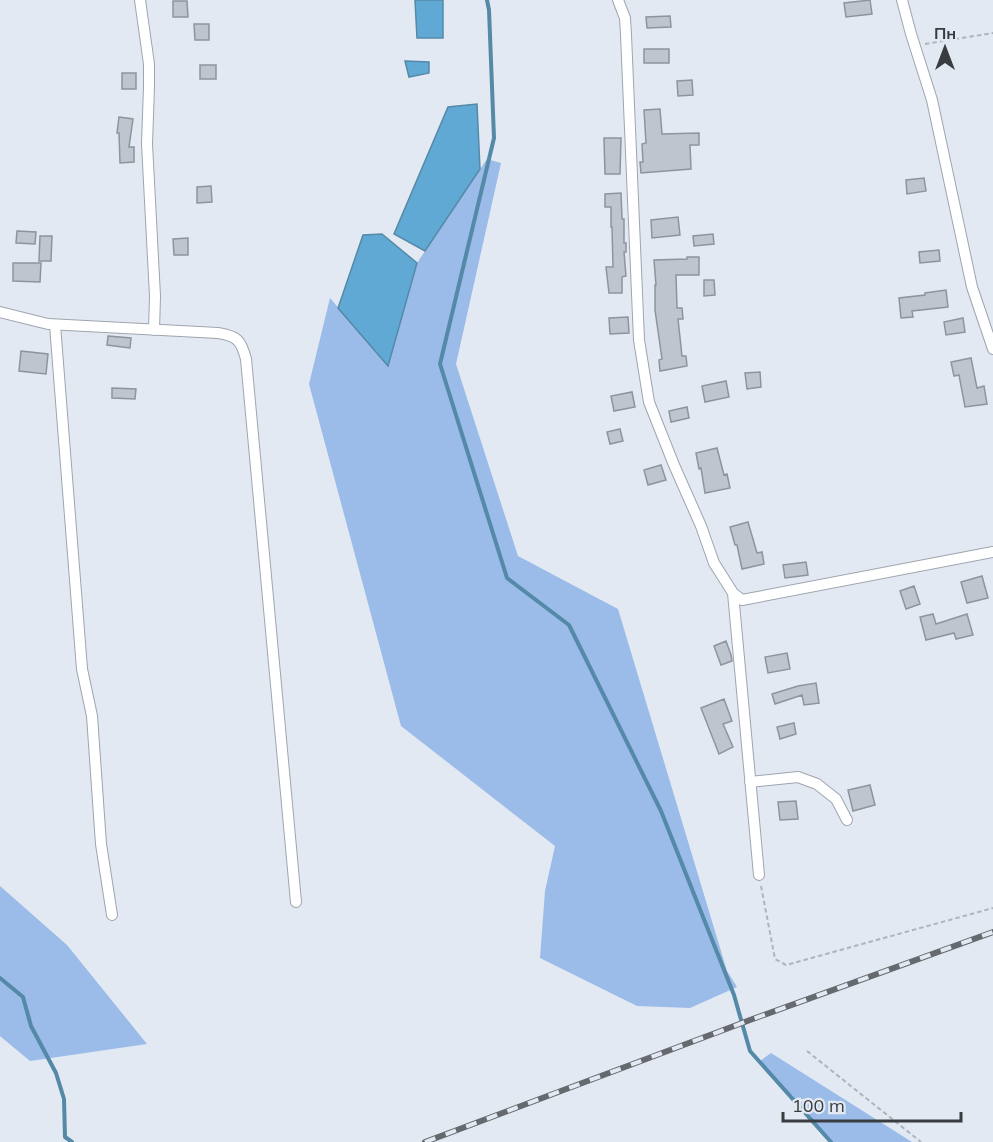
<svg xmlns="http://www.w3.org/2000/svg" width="993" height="1142" viewBox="0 0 993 1142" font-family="Mulish,sans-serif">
	<rect width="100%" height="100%" fill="#e2e9f2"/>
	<path fill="#9bbbe8" d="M487,159l14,4 -45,201 62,192 100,53 109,362 10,16 -47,21 -53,-2 -97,-48 5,-67 10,-45 -154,-120 -92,-342 21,-86 58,67 29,-102z
		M0,886l67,59 80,99 -117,17 -30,-25z
		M771,1053l141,89h-80l-72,-81z"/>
	<path fill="#60a9d4" stroke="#5589a8" stroke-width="1.5" d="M415,0h28v38h-26z
		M405,61l24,1v11l-20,4z
		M477,104l3,65 -55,82 -31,-17 54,-127z
		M382,234l35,29 -29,103 -50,-58 25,-73z"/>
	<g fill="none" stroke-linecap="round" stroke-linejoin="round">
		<path stroke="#5589a8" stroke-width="4" d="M487,0l2,10 5,128 -54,226 67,214 62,47 92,186 73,184 16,56 81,91
			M0,978l23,19 8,29 25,47 8,26 1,38 7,5"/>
	</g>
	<path fill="#bfc5ce" stroke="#8e949c" stroke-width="1.5" d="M870,0l2,14 -26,3 -2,-14z
		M173,1h14l1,16h-15z
		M670,16l1,11 -24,1 -1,-11z
		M194,24h15v16h-14z
		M644,49h25v14h-25z
		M200,65h16v14h-16z
		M122,73h14v16h-14z
		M692,80l1,15 -15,1 -1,-15z
		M660,109l2,25 37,-1v12h-9l1,24 -50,4 -1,-11h3l-1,-18 4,-1 -2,-33z
		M119,117l14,2 -4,28h5v15l-14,1 -1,-30h-2z
		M604,138h17l-1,36h-15z
		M924,178l2,13 -19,3 -1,-14z
		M211,186l1,16 -15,1v-16z
		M621,193l1,26h2v24h2v9h-2l2,24 -4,1v16h-13l-3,-26h7l-1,-40h-1v-20h-6v-13z
		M678,217l2,18 -28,3 -1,-18z
		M17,231l19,1 -1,12 -19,-1z
		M713,234l1,10 -20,2 -1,-10z
		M40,236h12l-1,25h-12z
		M188,238v17h-14l-1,-16z
		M939,250l1,11 -20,2 -1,-11z
		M687,257h12v18h-23l1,33h5l1,11h-5l4,37h4l1,10 -27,5 -1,-11 3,-1 -7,-49v-25h1l-2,-25 33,-1z
		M13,263h28l-1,19 -27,-1z
		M704,280h10l1,15 -11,1z
		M946,290l2,17 -36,4 1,6 -12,1 -2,-20 26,-3v-2z
		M628,317l1,16 -19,1 -1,-16z
		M963,318l2,14 -19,3 -2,-13z
		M108,336l23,2 -1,10 -23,-3z
		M21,351l27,3 -2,20 -27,-3z
		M971,358l6,30 7,-2 3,18 -22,3 -6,-32 -5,1 -3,-14z
		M760,372l1,15 -14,2 -2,-16z
		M726,381l3,16 -24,5 -3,-16z
		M112,388l24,1 -1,10 -23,-1z
		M632,392l3,15 -21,4 -3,-15z
		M687,407l2,11 -18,4 -2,-11z
		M620,429l3,12 -13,3 -3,-12z
		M717,448l7,27 3,-1 3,14 -25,5 -4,-25 -2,1 -3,-16z
		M661,465l5,15 -18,5 -4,-15z
		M748,522l9,31 5,-1 2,12 -22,5 -5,-24h-2l-5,-18z
		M806,562l2,13 -23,3 -2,-13z
		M982,576l6,22 -21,5 -6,-21z
		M914,586l6,18 -14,5 -6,-18z
		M933,614l3,10 31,-10 6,21 -17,4 -2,-6 -28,7 -6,-23z
		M726,641l5,14 1,6 -11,4 -7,-19z
		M787,653l3,16 -22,4 -3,-16z
		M816,683l3,20 -15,2 -2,-10 -27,9 -3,-10 26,-8z
		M724,699l8,22 -9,3 10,23 -14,7 -18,-46z
		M794,723l2,11 -16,5 -3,-12z
		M870,785l5,20 -22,6 -5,-21z
		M796,801l2,18 -18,1 -2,-18z"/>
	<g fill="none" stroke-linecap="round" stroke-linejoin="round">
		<defs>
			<path id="minor" d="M140,0l9,64v23l-2,57 8,152 -1,34
				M618,0l7,18 1,17 13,305 10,62 25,63 27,61 13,37 19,30 9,7 251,-48
				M902,0l9,34 21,66 40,187 21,62
				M0,312l48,12 170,9c19,3 23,7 28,26l50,543
				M55,325l27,344 10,47 9,128 11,71
				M733,593l26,282
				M750,782l48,-5 19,7 19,15 11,21"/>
		</defs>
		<use href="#minor" stroke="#9fa5ae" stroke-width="12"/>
		<path stroke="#aeb4bb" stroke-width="2" stroke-dasharray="4.5 3" stroke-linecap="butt" d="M925,44l68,-11
			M761,886l14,73 11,6 207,-57
			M807,1051l114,91"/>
		<use href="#minor" stroke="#fff" stroke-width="10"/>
		<defs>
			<path id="rail" d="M425,1142l325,-122 243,-88"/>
		</defs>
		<use href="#rail" stroke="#666a6f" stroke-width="6"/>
		<use href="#rail" stroke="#e2e9f2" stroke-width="4" stroke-dasharray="11" stroke-linecap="butt"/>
	</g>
	<g transform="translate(945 48)" stroke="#e2e9f2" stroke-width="4.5" paint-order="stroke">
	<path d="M0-4.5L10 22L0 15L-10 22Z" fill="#3a3d40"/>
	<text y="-9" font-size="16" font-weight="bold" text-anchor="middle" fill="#3a3d40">Пн</text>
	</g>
	<path d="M783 1112v9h178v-9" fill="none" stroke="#3a3d40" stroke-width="3"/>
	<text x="792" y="1112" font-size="18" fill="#3a3d40" stroke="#e2e9f2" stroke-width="4.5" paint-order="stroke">100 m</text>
</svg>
